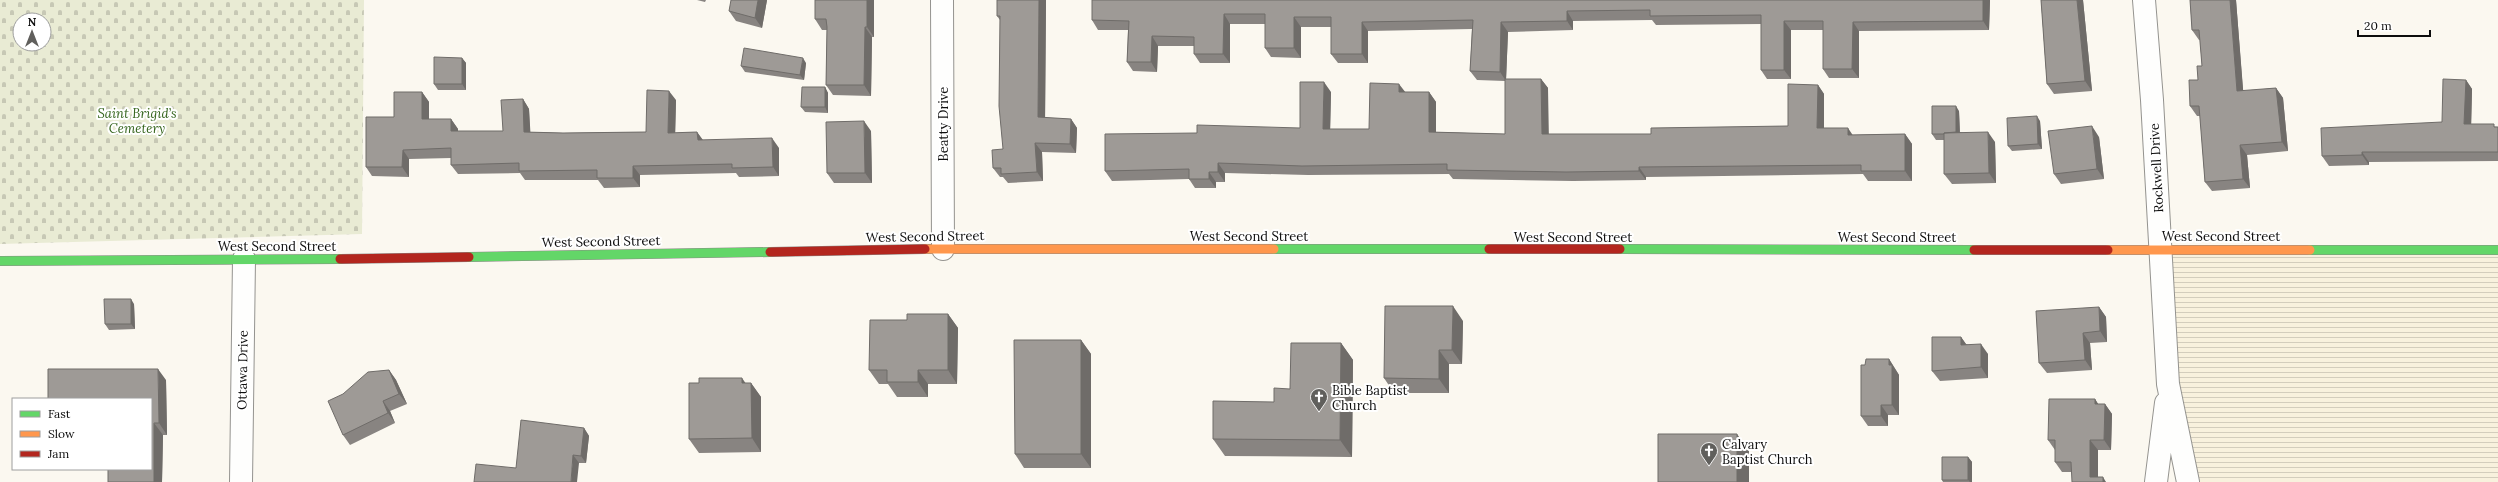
<svg xmlns="http://www.w3.org/2000/svg" width="2498" height="482" viewBox="0 0 2498 482" font-family="Lora,serif">
	<defs>
		<pattern id="farmland-rules" width="6" height="5" patternUnits="userSpaceOnUse"><rect width="6" height="5" fill="#f8f1dd"/><path d="M0 2.5h6" fill="none" stroke="#d3cdbc"/></pattern>
		<pattern id="cemetery-stones" width="16" height="16" patternUnits="userSpaceOnUse"><rect width="16" height="16" fill="#e9ebd4"/><path d="M2 7V4a2 2 0 0 1 4 0v3zM10 15v-3a2 2 0 0 1 4 0v3z" fill="#c7c8b5"/></pattern>
	</defs>
	<rect width="100%" height="100%" fill="#fbf8f0"/>
	<path fill="url(#farmland-rules)" d="M2160,249l338,1v232h-310z"/>
	<path fill="url(#cemetery-stones)" fill-rule="evenodd" d="M0,0h364l-2,234 -362,10zM20,20h24v24h-24z"/>
	<g fill="none" stroke-linecap="round" stroke-linejoin="round">
		<defs>
			<path id="street" d="M942,0l1,249
				M2144,0l8,100 16,284 20,98
				M241,482l3,-223
				M2156,482l10,-79"/>
			<path id="fast" d="M1274,249h215
				M1620,249l354,1
				M2310,250h188
				M469,257l301,-5
				M0,261l340,-2"/>
			<path id="slow" d="M925,249h349
				M2108,250h202"/>
			<path id="jam" d="M1489,249h131
				M1974,250h134
				M770,252l155,-3
				M340,259l129,-2"/>
		</defs>
		<use href="#street" stroke="#94938f" stroke-width="24"/>
		<use href="#fast" stroke="#8b8986" stroke-width="10"/>
		<use href="#slow" stroke="#8b8986" stroke-width="10"/>
		<use href="#jam" stroke="#8b8986" stroke-width="10"/>
		<use href="#street" stroke="#fefefd" stroke-width="22"/>
		<use href="#fast" stroke="#63d668" stroke-width="9"/>
		<use href="#slow" stroke="#ff974d" stroke-width="9"/>
		<use href="#jam" stroke="#b3261e" stroke-width="9"/>
	</g>
	<path fill="#888481" d="M697,0h9l-1,2z
		M767,0l-5,28 -26,-7 -7,-10z
		M815,0h59v37h-2l-1,59 -38,-1 -7,-10 1,-55h-5l-7,-11z
		M997,0h49l-1,118 26,1 6,9 -1,25 -34,-1 1,29 -35,2 -5,-6h-3l-7,-9 10,-19 -3,-129 -3,-4z
		M1092,0h898l-1,30 -130,1v47h-30l-6,-9v-39h-32v49h-24l-6,-9v-46l-105,1 -4,-5 -79,1v9l-65,2 -2,47h35l7,9v46h103l137,-8 30,-41 6,9v34l28,7 53,-1 7,10v37h-44l-5,-7 -217,3v3l-73,1 -120,-2 -4,-5 -141,1 -83,-2v9h-9v6h-21l-6,-9 -77,2 -7,-10 92,-38 103,-5 31,-36 -1,37h39l36,-37h24l7,10v30l69,2v-53l-28,-1 -7,-9 2,-42 -104,2v32h-30l-7,-9v-27h-30v31l-30,-1 -6,-9v-24h-35v39h-30l-6,-9v-8h-36l-1,26 -24,-1 -6,-9 1,-32h-30l-6,-10z
		M2041,0h42l9,91 -38,3 -7,-10z
		M2190,0h46l7,91 33,-3 7,10 5,53 -41,4 3,33 -38,3 -7,-9 -5,-66h-3l-7,-10 12,-40 -2,-26h-1l-7,-10z
		M462,58l4,5v27h-28l-4,-6z
		M806,63l-2,17 -59,-8 -4,-6z
		M2466,80l6,9 -1,35 27,3v34l-129,1v3l-40,1 -7,-10 120,-34z
		M825,87l3,6v20l-23,-1 -4,-5z
		M422,92l7,10v17h22l7,10v2h45l20,-32 6,10 1,23 33,1 83,-1 30,-32 -1,33 22,-1 6,8 76,8v28l-40,1 -3,-4 -96,2v12l-36,1 -6,-8h-73l-5,-7 -62,1 -7,-9v-7l-42,1v18l-37,-1 -6,-9 28,-50z
		M1959,111l1,21 35,10 1,41 -44,1 -8,-10v-34h-8l-4,-6z
		M2040,121l2,28 -30,2 -4,-5z
		M871,131l1,52h-38l-7,-10z
		M2099,137l5,42 -43,5 -7,-10z
		M134,304l1,25 -26,1 -4,-6z
		M2099,307l7,10 1,25 -17,1 2,27 -45,3 -8,-10z
		M948,314l10,14 -1,56h-29v13h-31l-9,-13h-9l-10,-14 38,-50z
		M1463,321l-1,43h-13v29h-55l-10,-15z
		M1961,337l5,7 22,10v24l-48,3 -8,-10z
		M1081,340l10,14v114h-67l-9,-14z
		M1341,343l12,17 -1,97 -127,-1 -12,-17 61,-37 16,-13z
		M1889,359l10,16v40h-11v11h-20l-7,-10 4,-51z
		M389,370l7,10 11,24 -17,7 5,12 -45,22 -7,-10v-41z
		M166,380l1,55h-4l-1,47 -11,-83z
		M746,383h5l10,14v55l-62,1 -10,-14z
		M2095,399l3,5h7l7,10 -1,36h-13v27l8,5 -34,-10h-10l-7,-10v-12l-7,-10z
		M584,428l5,8 -3,27h-7l-63,5z
		M1968,457l4,5v20h-29l-1,-2z"/>
	<path fill="#6f6c69" d="M758,0h9l-5,28 -7,-10z
		M867,0h7v37l-7,-10z
		M1039,0h7l-1,127 -7,-10z
		M1983,0h7l-1,30 -6,-9z
		M2077,0h6l9,91 -7,-10z
		M2230,0h6l8,101 -7,-10z
		M1567,11l6,10v9l-6,-9z
		M1224,14l6,10v39l-7,-9z
		M1294,17l7,10v31l-7,-10z
		M1784,21l7,9v49l-7,-9z
		M1362,22l6,9v32l-6,-9z
		M1501,22l7,10 -2,49 -6,-9z
		M1853,22l6,9v47l-7,-9z
		M865,27l7,10 -1,59 -7,-11z
		M1152,36l6,10 -1,26 -6,-10z
		M462,58l4,5v27l-4,-6z
		M803,58l3,5 -2,17 -4,-5z
		M1541,79l7,9 1,55 -7,-9z
		M2466,80l6,9 -1,45 -7,-10z
		M1324,82l7,10 -1,46 -7,-9z
		M1399,84l7,9 -7,-1z
		M1818,85l6,9v43l-7,-9z
		M825,87l3,6v20l-3,-6z
		M2276,88l7,10 5,53 -6,-9z
		M669,91l7,9 -1,42 -7,-9z
		M422,92l7,10v27l-7,-10z
		M1429,92l7,10v39l-7,-9z
		M523,99l6,10 2,33 -7,-10z
		M1956,106l3,5 1,28 -4,-5z
		M2037,116l3,5 2,28 -4,-5z
		M451,119l7,10v11l-7,-9z
		M1071,119l6,9 -1,25 -6,-9z
		M864,121l7,10 1,52 -7,-10z
		M2092,126l7,11 5,42 -7,-10z
		M1848,128l6,9 -6,-2z
		M697,132l7,10 -6,-2z
		M1988,132l7,10 1,41 -7,-10z
		M1905,134l7,10v37l-7,-10z
		M772,138l7,10v28l-6,-9z
		M1035,143l7,9 1,29 -6,-9z
		M2240,145l7,10 3,33 -7,-9z
		M403,150l6,9v18l-7,-10z
		M2362,152l7,10v3l-7,-10z
		M1218,163l7,10v9l-7,-10z
		M633,166l7,9v12l-7,-9z
		M1639,167l7,10v3l-7,-9z
		M1209,172l7,10v6l-7,-9z
		M131,299l3,5 1,25 -4,-5z
		M1453,306l10,15 -1,43 -10,-14z
		M2099,307l7,10 1,25 -7,-11z
		M948,314l10,14 -1,56 -9,-14z
		M2083,333l7,10 2,27 -7,-10z
		M1961,337l7,10 -7,-2z
		M1081,340l10,14v114l-10,-14z
		M1341,343l12,17 -1,97 -12,-17z
		M1981,344l7,10v24l-7,-11z
		M1439,350l10,14v29l-10,-14z
		M1889,359l10,16v40l-7,-10z
		M158,369l8,11 1,55 -8,-12z
		M389,370l7,10 11,24 -8,-10z
		M918,370l10,14v13l-10,-15z
		M742,378l9,13v-8l10,14v55l-9,-14 -10,-55z
		M2095,399l7,11 -7,-6z
		M383,401l7,10 5,12 -7,-10z
		M2105,404l7,10 -1,36 -7,-10z
		M1881,405l7,10v11l-7,-10z
		M154,423l9,12 -1,47h-8z
		M584,428l5,8 -3,27 -5,-7z
		M1737,434l12,17v31h-12z
		M2090,440l8,10v32l-8,-5z
		M573,455l6,8 -2,19h-6z
		M1968,457l4,5v20h-2l-2,-2z
		M2103,477l3,5h-3z"/>
	<path fill="#9e9a96" stroke="#6f6c69" d="M731,0h27l-3,18 -26,-7z
		M815,0h52v27h-2l-1,58h-38l1,-58 -1,-8h-11z
		M997,0h42l-1,117 33,2 -1,25 -35,-1 2,29 -36,2v-6h-8l-1,-18 11,-1 -4,-43 1,-90h-3z
		M1092,0h891v21l-130,1 -1,47h-29v-48h-39v49h-23v-55l-111,1v-6l-83,1v10l-66,1 -1,50 -30,-1 3,-51 -111,2v32h-31v-37h-37v31h-29v-34h-41l-1,40h-29v-17l-42,-1 -1,26h-24l2,-41 -37,-1z
		M2041,0h36l8,81 -38,3z
		M2190,0h40l7,91 39,-3 6,54 -42,3 3,34 -38,3 -6,-76h-9l-1,-26h9l-1,-14h5l-3,-36h-7z
		M744,48l59,10 -3,17 -59,-9z
		M434,57l28,1v26h-28z
		M1505,79h36l1,55h109v-6l137,-2v-42l30,1 -1,43h31v7l57,-1v37h-44v-6l-222,2v4l-73,1 -119,-2v-6l-145,2 -84,-3v9h-9v7h-20v-10l-84,2v-37l92,-1v-8l103,3v-46h24l-1,47h46l1,-46 29,1v8h30v40l76,2z
		M2443,79l23,1 -2,44h30v3h4v25h-136v3l-40,1 -1,-28 121,-6z
		M802,87h23v20h-24z
		M647,90l22,1 -1,42 29,-1 1,8 74,-2 1,29 -41,1v-4l-99,2v12h-36v-8l-78,1v-8l-68,2v-17l-48,2 -1,17h-36v-50h28v-25h28v27h29v12h52l-2,-31 22,-1 1,33 39,1 83,-1z
		M1932,106h24v26l-12,1v1h-12z
		M2037,116l1,28 -30,2 -1,-28z
		M864,121l1,52h-38l-1,-51z
		M2092,126l5,43 -43,5 -6,-43z
		M1988,132l1,41 -45,1v-41z
		M104,299h27v25h-26z
		M1385,306h68l-1,44h-13v29l-55,-1z
		M2099,307l1,24 -17,2 2,27 -46,3 -3,-52z
		M907,314h41v56h-30v12h-31v-12h-18l1,-50h37z
		M1932,337h29v8l20,-1v23l-49,4z
		M1014,340h67v114h-66z
		M1291,343h50l-1,97 -127,-1v-38l61,1v-14l16,1z
		M1866,359h23v6h3v40h-11v11h-20v-51h4z
		M48,369h110l1,54h-5v59h-46v-13h43v-70h-103z
		M389,370l10,24 -16,7 5,12 -45,22 -15,-34 15,-7 25,-22z
		M699,378h43v5h9l1,55 -63,1v-56h10z
		M2049,399h46v5h10l-1,36h-14v37h13v5h-31l-1,-20h-16v-22h-7z
		M521,420l63,8 -3,28 -8,-1 -2,27h-97l2,-18 40,4z
		M1658,434h79v48h-79z
		M1942,457h26v23h-26z"/>
	<defs>
		<symbol id="church-pin" viewBox="-11 -11 22 30"><path d="M0 17L-7.5 6A9.5 9.5 0 1 1 7.5 6Z" fill="#605f5c" stroke="#fff"/><path d="M-1.2-6h2.4v3.5h3.3v2.4h-3.3V6h-2.4V-.1h-3.3v-2.4h3.3Z" fill="#fff"/></symbol>
	</defs>
	<g fill-rule="evenodd">
		<use href="#church-pin" x="1309" y="387" width="20" height="27"/>
		<use href="#church-pin" x="1699" y="441" width="20" height="27"/>
	</g>
	<g text-anchor="middle" stroke-width="4" stroke-linejoin="round" paint-order="stroke">
		<g font-size="13" font-style="italic" fill="#35651d" stroke="#fff">
			<text x="137" y="118">Saint Brigid’s<tspan x="137" dy="15">Cemetery</tspan></text>
		</g>
		<g font-size="13" fill="#0d0d0d" stroke="#fff">
			<text transform="translate(943 124) rotate(-90)" y="5">Beatty Drive</text>
			<text transform="translate(2156 168) rotate(-93)" y="5">Rockwell Drive</text>
			<text transform="translate(925 236) rotate(-1)" y="5">West Second Street</text>
			<text x="1249" y="241">West Second Street</text>
			<text x="2221" y="241">West Second Street</text>
			<text x="1573" y="242">West Second Street</text>
			<text x="1897" y="242">West Second Street</text>
			<text transform="translate(601 241) rotate(-1)" y="5">West Second Street</text>
			<text x="277" y="251">West Second Street</text>
			<text transform="translate(242 370) rotate(-89)" y="5">Ottawa Drive</text>
		</g>
		<g font-size="13" fill="#0d0d0d" stroke="#fff" text-anchor="start">
			<text x="1332" y="395">Bible Baptist<tspan x="1332" dy="15">Church</tspan></text>
			<text x="1722" y="449">Calvary<tspan x="1722" dy="15">Baptist Church</tspan></text>
		</g>
	</g>
	<rect x="12" y="398" width="140" height="72" fill="#ffffff" stroke="#9e9e9e"/>
	<rect x="20" y="411" width="20" height="6" fill="#63d668" stroke="#9e9e9e"/>
	<text x="48" y="418" font-size="12" fill="#0d0d0d">Fast</text>
	<rect x="20" y="431" width="20" height="6" fill="#ff974d" stroke="#9e9e9e"/>
	<text x="48" y="438" font-size="12" fill="#0d0d0d">Slow</text>
	<rect x="20" y="451" width="20" height="6" fill="#b3261e" stroke="#9e9e9e"/>
	<text x="48" y="458" font-size="12" fill="#0d0d0d">Jam</text>
	<g transform="translate(32 32)"><circle r="19" fill="#ffffff" stroke="#9e9e9e"/>
	<path d="M0-3L7 15L0 10L-7 15Z" fill="#605f5c"/>
	<text y="-6" font-size="11" font-weight="bold" text-anchor="middle" fill="#0d0d0d">N</text>
	</g>
	<path d="M2358 30v6h72v-6" fill="none" stroke="#0d0d0d" stroke-width="2"/>
	<text x="2364" y="30" font-size="12" fill="#0d0d0d" stroke="#ffffff" stroke-width="3" paint-order="stroke">20 m</text>
</svg>
